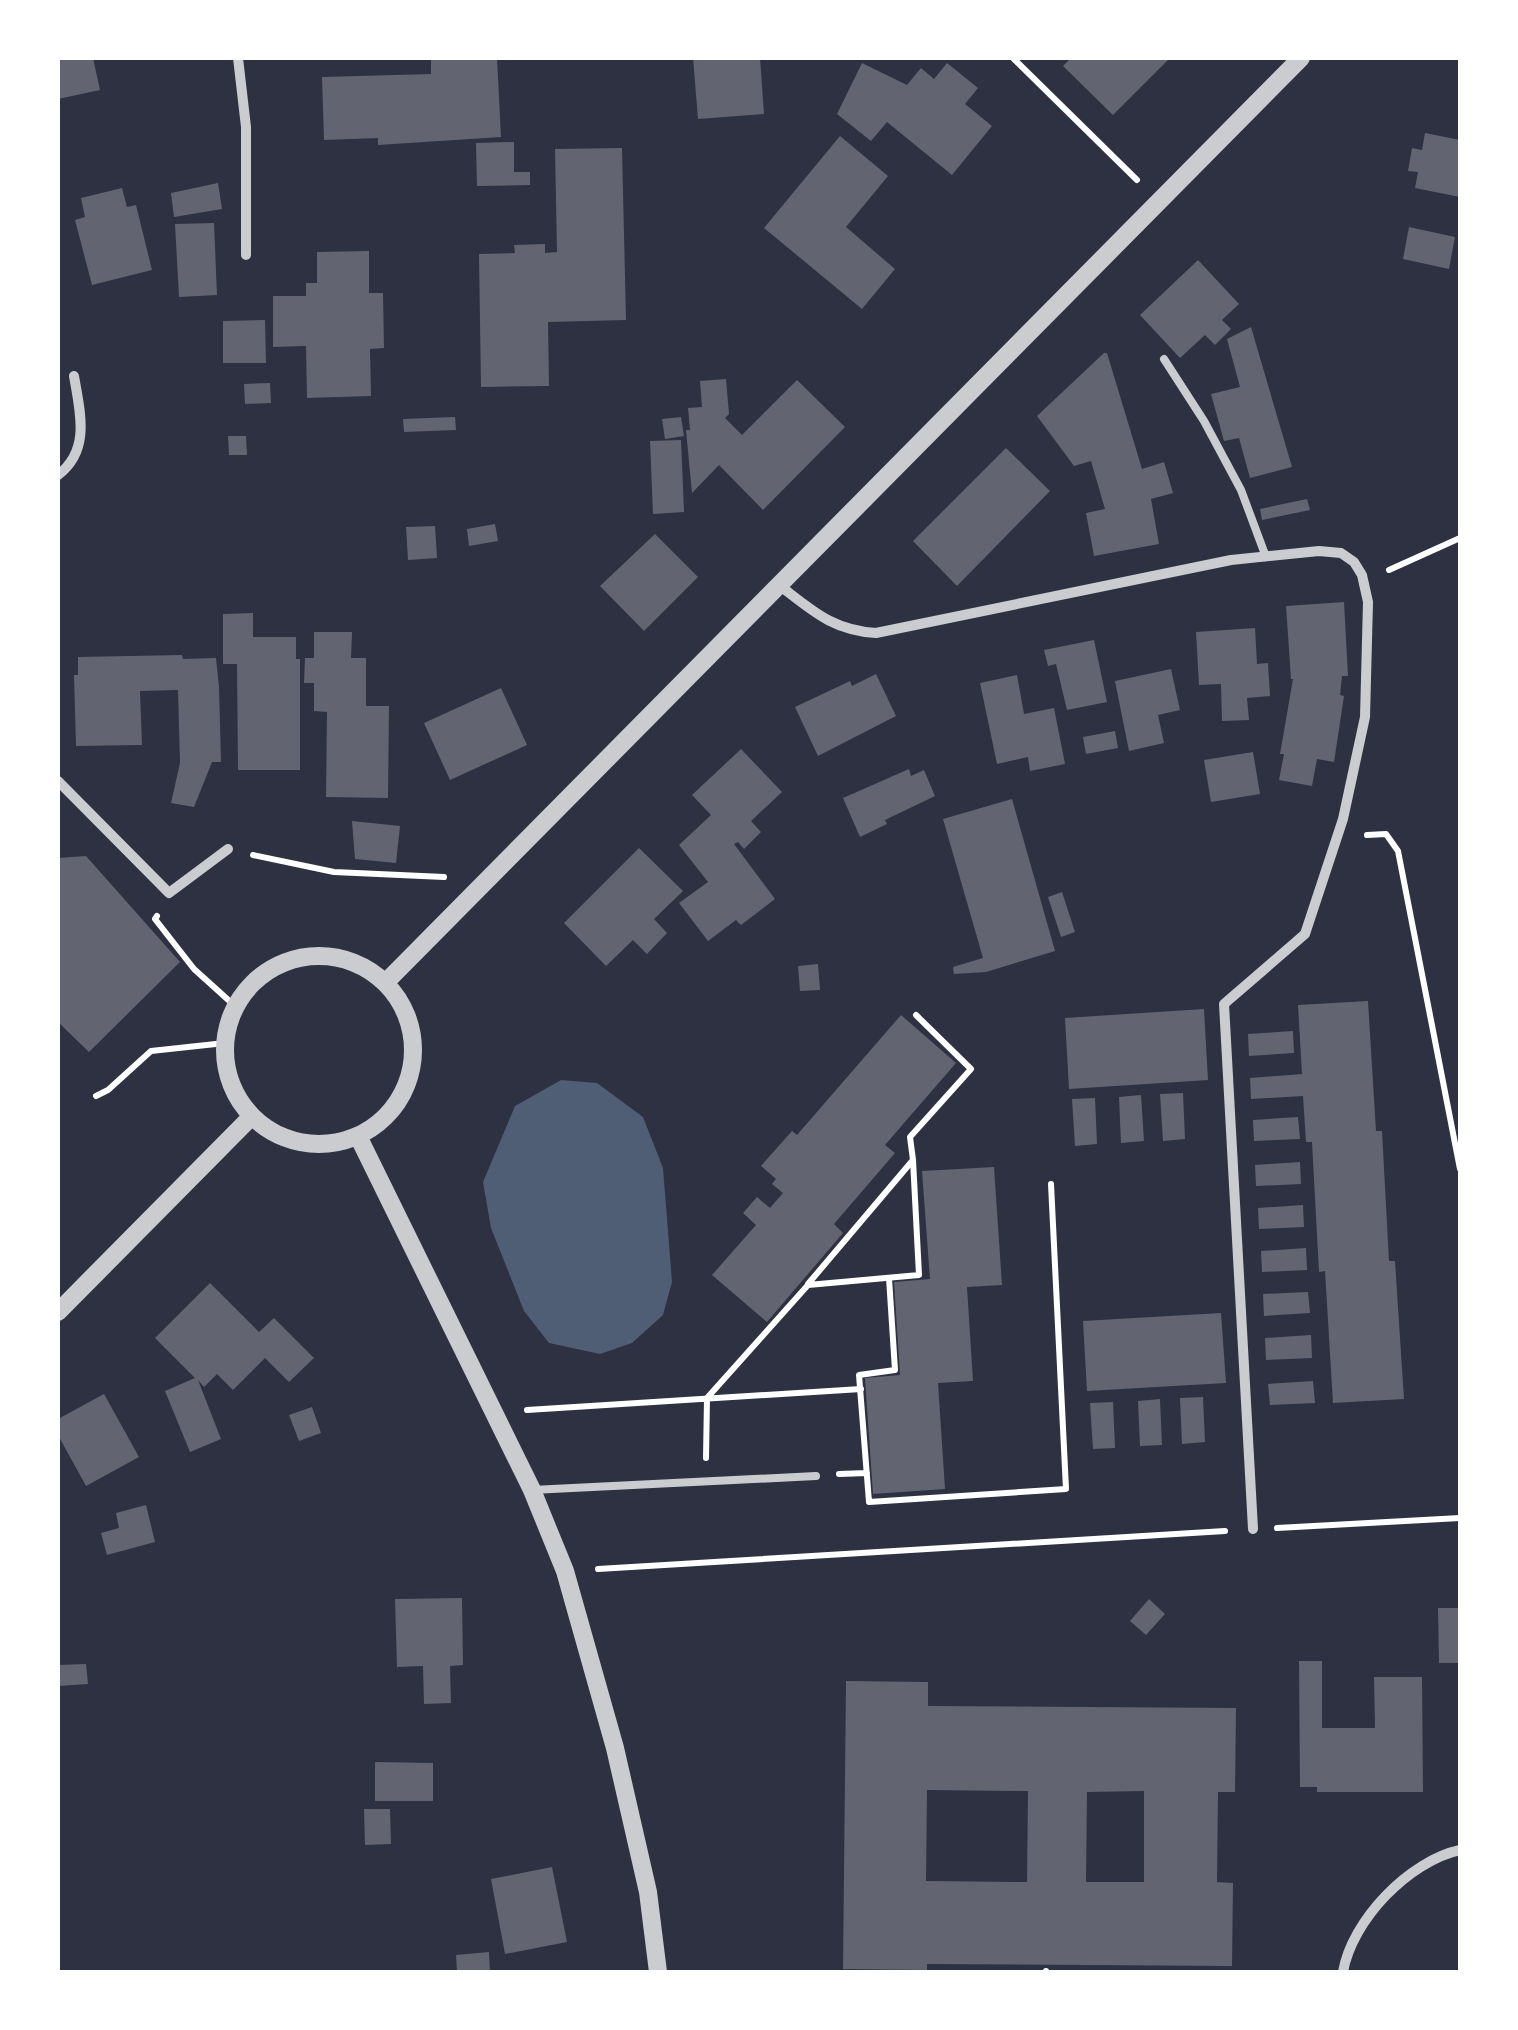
<svg xmlns="http://www.w3.org/2000/svg" width="1518" height="2030" viewBox="0 0 1518 2030" font-family="Merriweather,serif">
	<rect width="100%" height="100%" fill="#2d3142"/>
	<path fill="#4f5d75" d="M561,1080l36,3 46,34 20,51 9,114 -9,33 -31,28 -32,11 -51,-11 -25,-32 -33,-83 -8,-46 32,-76z"/>
	<path fill="#626471" fill-rule="evenodd" d="M58,58h35l7,32 -42,9z
		M431,58h66l4,79 -123,8v-7l-54,2 -2,-63 109,-3z
		M693,58h67l4,56 -66,5z
		M1071,58h99l-57,57 -50,-49z
		M862,63l45,22 14,-17 13,11 13,-16 31,25 -13,16 27,22 -40,49 -65,-53 -16,19 -34,-27z
		M1425,133l35,7v57l-45,-9 3,-16 -10,-1 4,-23 10,2z
		M840,136l48,40 -42,51 49,42 -33,40 -98,-81z
		M514,142v30h16v13l-53,1 -1,-43z
		M622,148l4,172 -78,2 1,64 -68,1 -2,-133 36,-1 -1,-8 31,-1v9l12,-1 -2,-103z
		M218,183l4,26 -48,8 -3,-24z
		M122,188l5,19 9,-2 16,65 -60,15 -17,-65 10,-3 -4,-19z
		M214,223l3,72 -38,2 -4,-73z
		M1409,227l46,10 -6,32 -46,-10z
		M369,251v42h14l1,55 -14,1 1,47 -64,2 -1,-52 -33,1v-51h33v-13h11v-31z
		M1198,260l41,44 -17,16 9,9 -16,16 -10,-10 -25,23 -40,-43z
		M265,320l1,43h-43v-42z
		M1251,327l41,140 -42,11 -11,-40 -15,3 -13,-47 29,-7 -13,-48z
		M1104,353h3l35,116 22,-7 9,31 -22,6 8,45 -65,12 -8,-43 19,-4 -14,-48 -17,5 -37,-50z
		M726,379l3,35 -4,4 17,17 55,-55 48,47 -82,83 -44,-45 -27,28 -6,-63h4l-2,-22 14,-1 -2,-26z
		M270,383l1,20 -26,1 -1,-20z
		M455,417l1,13 -52,2 -1,-13z
		M681,417l3,19 -19,3 -3,-20z
		M228,436h18l1,19h-18z
		M681,440l3,72 -31,2 -3,-73z
		M1006,448l44,43 -93,95 -44,-45z
		M1307,499l3,11 -48,10 -2,-11z
		M495,524l3,17 -29,5 -2,-17z
		M435,526l2,32 -29,2 -2,-33z
		M655,534l43,43 -54,54 -44,-45z
		M1344,602l4,74h-6l-2,19 4,1 -10,66 -17,-3 -5,27 -33,-6 5,-26h-4l13,-75h-2l-5,-73z
		M253,613v24h43v22h4v111h-62l-1,-106h-14v-50z
		M1255,628l2,36 11,-1 2,33 -23,2 2,22 -27,1 -1,-37 -22,1 -3,-53z
		M314,632h38l-1,26h15v48h23l-1,92 -62,-1 1,-85 -13,-1v-28h-10l1,-25h9z
		M1094,640l13,62 -40,8 -11,-46 -8,2 -4,-16z
		M182,655l1,4 33,-1 3,29 2,75h-9l-18,45 -23,-4 9,-40 -2,-73 -38,1 2,54 -66,1 -2,-71h4v-18z
		M1171,669l9,41 -22,5 6,28 -35,8 -14,-70z
		M876,674l20,42 -78,40 -23,-49 55,-26 2,5z
		M1017,675l7,39 30,-6 11,56 -35,7 -2,-14 -31,7 -17,-81z
		M501,688l26,57 -77,35 -26,-57z
		M1115,731l3,17 -32,6 -3,-17z
		M741,749l41,43 -31,29 10,11 -17,17 -6,-7 -4,2 41,55 -34,26 -5,-5 -28,21 -29,-38 29,-21 -29,-37 32,-30 -19,-20z
		M1253,752l7,42 -49,8 -7,-42z
		M909,769l2,7 13,-6 11,26 -50,24 2,4 -27,13 -17,-39z
		M1012,799l43,152 -69,21 -32,2 -1,-7 30,-9 -40,-139z
		M352,821l48,5 -4,37 -41,-4z
		M639,848l44,43 -29,28 13,14 -20,21 -14,-14 -27,26 -42,-43z
		M86,856l94,106 -91,90 -31,-30v-164z
		M1062,892l13,40 -14,5 -13,-40z
		M818,964l2,26 -20,1 -2,-25z
		M1368,1001l8,130h6l7,130h6l9,138 -71,4 -8,-132 -6,1 -7,-130h-6l-3,-46 -52,3 -1,-21 52,-4 -4,-69z
		M1204,1009l4,71 -139,9 -4,-71z
		M901,1015l55,48 -71,82 10,8 -61,71 9,9 -76,89 -55,-47 44,-50 -13,-12 14,-16 13,11 13,-15 -11,-9 4,-5 -15,-13 31,-35 5,4z
		M1293,1031l1,22 -45,3 -1,-22z
		M1183,1093l2,46 -22,2 -3,-47z
		M1141,1095l3,46 -23,2 -2,-46z
		M1095,1098l2,46 -22,2 -3,-47z
		M1298,1117l2,22 -46,2 -1,-21z
		M1300,1162l1,22 -45,2 -1,-21z
		M994,1167l8,118 -35,2 6,94 -35,2 7,106 -72,5 -8,-116 35,-3 -6,-93 36,-3 -8,-108z
		M1303,1205l1,22 -45,2 -1,-21z
		M1306,1248l1,22 -45,2 -1,-21z
		M210,1283l49,49 15,-14 40,40 -25,24 -24,-24 -32,32 -16,-16 -13,13 -6,-7 23,59 -31,13 -25,-61 30,-13 -40,-40z
		M1308,1292l2,21 -46,3 -1,-22z
		M1221,1313l5,70 -139,8 -4,-70z
		M1311,1335l1,23 -46,2 -1,-22z
		M1313,1381l2,22 -45,2 -2,-21z
		M104,1394l35,63 -53,29 -28,-51v-16z
		M1203,1397l2,45 -23,2 -2,-46z
		M1160,1399l2,46 -22,1 -2,-45z
		M1113,1402l2,46 -22,1 -3,-46z
		M312,1407l9,26 -22,8 -10,-26z
		M146,1505l9,37 -48,13 -6,-22 18,-5 -3,-15z
		M462,1598l1,67 -13,1 1,37 -27,1 -1,-38 -26,1 -2,-68z
		M1149,1599l16,15 -19,21 -16,-14z
		M1438,1608h22v55h-21z
		M1299,1661h23v67h53l-1,-51h48l1,115h-106v-5h-17z
		M86,1664l2,20 -30,2v-21z
		M846,1681l82,1v24l308,2 -1,84h-17l-1,90 16,1 -1,83 -305,-2v6l-84,-1zM927,1790l101,1 -1,91 -101,-1zM1144,1791v91h-58l1,-90z
		M375,1762l58,1v38h-58z
		M364,1809h26l1,35 -26,1z
		M552,1867l15,75 -62,12 -14,-75z
		M489,1952l1,20h-33l-1,-17z"/>
	<g fill="none" stroke-linecap="round" stroke-linejoin="round">
		<path stroke="#fff" stroke-width="6" d="M1013,58l124,122
			M1389,570l71,-32
			M1367,835l19,-1 12,17 62,318
			M253,855l81,17 110,5
			M157,916l-2,3 39,50 41,37
			M96,1096l12,-6 43,-39 74,-8
			M889,1278l6,92 -36,5 10,127 197,-13 -15,-305
			M808,1284l105,-124 -3,-23 61,-68 -55,-54
			M527,1410l334,-21
			M706,1458l1,-60 101,-113 111,-10 -6,-115
			M839,1474l28,-1
			M1277,1528l183,-10
			M598,1569l627,-38
			M1046,1971v1"/>
		<path stroke="#caccd0" stroke-width="8" d="M1164,359l40,62 37,69 25,67
			M532,1490l284,-14"/>
		<path stroke="#caccd0" stroke-width="10" d="M238,58l8,69v128
			M58,475c33,-25 22,-63 16,-99
			M779,585c34,26 53,45 97,48l355,-73 88,-9 22,2 13,9 8,13 6,27 -3,115 -22,102 -38,115 -81,70 29,525
			M58,781l111,112 59,-44
			M1343,1972c9,-52 66,-111 117,-122"/>
		<path stroke="#caccd0" stroke-width="18" d="M225 1050a94 94 0 1 1 188 0a94 94 0 1 1-188 0Z
			M385,983l916,-925
			M358,1136l174,354 33,81 50,177 33,144 10,80
			M58,1312l194,-196"/>
	</g>
	<rect width="1518" height="2030" fill="none" stroke="#ffffff" stroke-width="120"/>
</svg>
